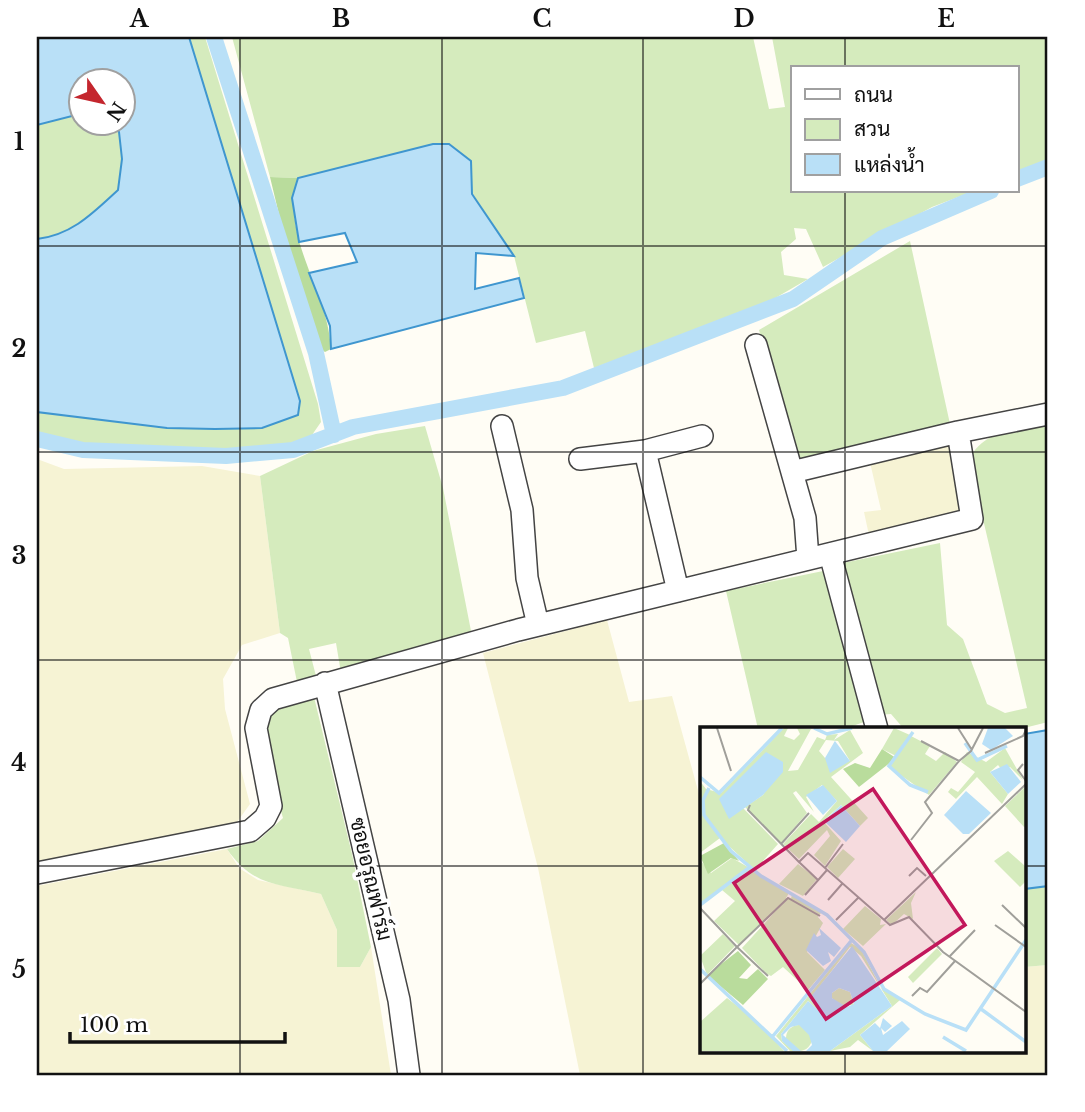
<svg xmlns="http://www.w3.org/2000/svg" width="1085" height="1112" viewBox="0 0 1085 1112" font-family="'Libre Baskerville',Sarabun,serif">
	<rect width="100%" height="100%" fill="#fffdf5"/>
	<path fill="#f6f3d4" d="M947,437l22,80 -99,23 -6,-28 17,-2 -12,-52z
		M37,459l27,10 138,-3 58,10 20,157 -38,12 -19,34 2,30 25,95 -15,21 -198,37z
		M607,620l22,82 43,-6 30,109v246h322v-84l24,-2v110h-468l-42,-207 -55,-215z
		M227,849l12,19 19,12 63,14 16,36v37h23l11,-20 20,128h-354v-189z"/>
	<path fill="#d5ebbd" d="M189,37h16l113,367 3,18 -9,13 -18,9 -45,6 -186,-8 -26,-7v-23l130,16 133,-28z
		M232,37h521l16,72 16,-2 -13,-70h276v125l-31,13v-107h-224v123h181l-42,16 -109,60 -17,-38 -12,-1 2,11 -15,13 3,23 24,4 -43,25 -171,64 -9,-37 -49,12 -22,-87 -42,-63 -1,-32 -22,-17h-16l-135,34 -28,-1z
		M80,114v8l27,1 12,9 3,27 -4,31c-25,23 -46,45 -81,49v-114z
		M910,241l40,183 -154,43 -37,-137z
		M1048,425v297l-28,7h-116l-13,-15 -14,1 -39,-151 102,-21 7,82 16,14 24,65 18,9 22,-5 -58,-249c17,-31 47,-28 79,-34z
		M425,426l18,62 29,148 -131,37 -5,-30 -27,6 7,27 -19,6 -9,-44 -8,-5 -20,-157 53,-25 63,-17z
		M828,570l32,126 4,26 -20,7h-86l-32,-138z
		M314,697l38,157 19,93 -11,20h-23v-37l-16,-36c-42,-10 -68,-7 -94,-45l31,-8 25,-23c-10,-34 -20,-69 -15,-105l14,-9z
		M1048,886v79l-24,2v-78z"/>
	<path fill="#b9dc9c" d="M270,177l28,1c-18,61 30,111 33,171l-6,3 -9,-7 -23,-72z"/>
	<path fill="#b9e0f7" stroke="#3f96cf" stroke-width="2" d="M37,37h152l111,364 -2,14 -36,13 -47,1 -48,-1 -130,-16v-173c35,-4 56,-26 81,-49l4,-31 -3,-27 -12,-9 15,-1v-42h-42v34l-43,11z
		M433,144h16l22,17 1,33 42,62 -38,-3 -1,36 44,-11 5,20 -193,51 -1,-23 -21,-53 48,-11 -12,-29 -46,9 -7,-44 6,-20z
		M1048,730v156l-24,3v-155z"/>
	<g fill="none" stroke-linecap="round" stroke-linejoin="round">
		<path stroke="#b9e0f7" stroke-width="16" d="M214,37l102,316 18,82
			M1017,179l31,-12
			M37,439l46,11 143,6 67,-6 60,-23 210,-39 230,-89 89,-61 109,-47"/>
		<defs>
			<path id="minor" d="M756,345l49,173 3,41
				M502,426l20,84 5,68 11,47
				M645,451l33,140
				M580,459l65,-8 57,-15
				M792,472l166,-40
				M830,554l47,175
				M325,683l74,317 10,75
				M37,873l213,-42 15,-13 6,-12 -15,-78 5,-18 12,-11 245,-69 454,-111 -14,-87 90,-18"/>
		</defs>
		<use href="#minor" stroke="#444" stroke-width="24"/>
		<use href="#minor" stroke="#fff" stroke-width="21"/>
	</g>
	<path fill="none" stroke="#111" stroke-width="2" stroke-opacity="0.55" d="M240,37v1038M442,37v1038M643,37v1038M845,37v31M845,191v538M37,246h1011M37,452h1011M37,660h1011M37,866h665M1024,866h24M845,1051v24"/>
	<g text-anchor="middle" stroke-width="7" stroke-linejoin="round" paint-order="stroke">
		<g font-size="21" fill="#111" stroke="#fff">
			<text transform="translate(371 879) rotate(77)" y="7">ซอยอรุณฟาร์ม</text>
		</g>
	</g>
	<g transform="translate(700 727)">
		<rect width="326" height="326" fill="#fffdf5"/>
		<path d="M84,1h4l-4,8 10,4 6,-6 -3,-6 14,1 -23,42 10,-1 19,-33 8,3 2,-5 11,-1 -4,6 16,-10 13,23 -32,24 37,41 -8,8 -19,-21 -18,16 18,20 -16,25 -11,-11 16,-19 -3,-6 -28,29 -16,-15 28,-30 8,8 18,-21 -15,-16 -16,12 8,15 -18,-21 -3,2 14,20 -26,30 -36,-36 18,-12 20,-33 -54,56 14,-10 35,36 -23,26 -35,-32 -20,15v-72l6,8 15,4zM126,13l12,1 12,20 -25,-3 -6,-7zM194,1l16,7 -11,17 12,-16 19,10 -5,8 11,7 9,-9 12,10 -28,33 -40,-28 7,-11 -14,-7zM305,21l18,32 -13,-13h-8l13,19 -17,-21 -8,7 18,22 -6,10 -25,-27 -21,22 -8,-7 3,-4 7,4 17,-20 -14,-10 6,-10 19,10zM325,60l1,39 -2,1 -19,-21zM143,122l12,10 -17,19 -11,-11zM308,124l17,15v16l-5,5 -26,-26zM32,131l16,9 -48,37v-44l11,13zM98,137l19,15 -14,17 -24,-12zM50,141l39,25 -3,5 5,1 1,-5 29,19 -3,4 5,6 -16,29 18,18 -17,20 -25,-23 -12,9 -4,-2 -25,-26 32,-35 -35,32 -25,-24 21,-20 -13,-11zM216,165l-5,11 2,16 -9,-5 -12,11 -6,-5zM165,179l16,13 -1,6 6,-1 -23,22 -20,-17zM23,207l12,12 -28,29 -7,-19zM151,216l10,6 20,39 19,12 -40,35 13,16 -15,-11 -8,7 -20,4 62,-45 -31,-50 -11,-9 -40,52 36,37 -10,-7 5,9 -11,-1 -20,-30 15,10 -17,-16 -27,33 1,7 13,10h-5l-14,-15zM237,221l5,6 -29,29 -5,-6zM139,261l11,4 4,13h-15l-7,-7v-5zM27,271l31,24 26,29h-84v-29zM86 311a13 13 0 1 1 26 0a13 13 0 1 1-26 0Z" fill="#d5ebbd" fill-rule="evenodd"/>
		<path d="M182,22l14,9 -37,29 -16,-18 12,-6 15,5zM24,116l15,18 -8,-3 -23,16 -8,-18zM38,224l13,14 -12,13 8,1 11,-10 10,10 -25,26 -36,-30z" fill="#b9dc9c"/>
		<path d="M288,1h17l8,8 -22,14 -9,-6zM140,5l-5,9 15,20 -20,12 -5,-15zM66,25l17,10v10l-20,23 -34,24 -10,-20zM307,37l14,18 -13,12 -18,-22zM123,58l14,16 -14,14 -17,-20zM266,64l25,22 -22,21h-6l-19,-19zM141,78l19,21 -14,16 -22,-21zM119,201l22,20 -7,9 -6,-5 3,9 -8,5 -17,-16 8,-17 3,4 4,-2zM152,219l40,60 -62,45h-24l6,-6 -3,-10 -10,-10 -8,2 -8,8 18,16h-8l-11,-10 -1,-7 27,-33 23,21 -22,-23zM139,261l11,4 4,12 -7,3 -15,-9v-5zM183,291l9,8 -7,6 -4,-4 2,7 19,-14 8,8 -23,22h-14l-13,-16 15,-12 5,5z" fill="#b9e0f7" fill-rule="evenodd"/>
		<path fill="none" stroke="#b9e0f7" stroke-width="3.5" d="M114,1l13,6 25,-6M213,5l-24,34 21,19 18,7M265,16l12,17 30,-14M0,50l19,16 63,-65M9,61l-6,12 1,15 27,36 30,25 66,39 37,37 20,37 41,25 41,16 60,-90M0,178l50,-38M0,242l87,82M281,282l45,33M73,309l78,-95M243,310l23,14"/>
		<path fill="none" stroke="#a09f9a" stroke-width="2" d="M17,1l14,43M258,1l14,22M221,14l38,20 12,-10 12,-23M285,26l38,-17 3,-6M323,37l-5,6 8,11M50,78l-2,5 51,52 9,-9 82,72 19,-8 34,35 83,60M211,113l21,-27 -7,-11 34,-41M81,117l28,-31M99,135l19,18M125,141l18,-24M209,149l8,-8 9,8M105,168l22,-25M128,173l14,-16M302,178l24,23M0,181l37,39 -37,37M136,193l22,-22M184,193l142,-136M295,198l31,22M37,220l51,-49 32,18M37,220l31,29M250,229l25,-26M212,269l8,-8 7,4 28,-31"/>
		<path fill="#c2185b" fill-opacity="0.15" stroke="#c2185b" stroke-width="3.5" d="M173,62l92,136 -139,94 -92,-136z"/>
		<rect width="326" height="326" fill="none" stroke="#111" stroke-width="3.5"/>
	</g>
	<rect width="1085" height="1112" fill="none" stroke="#ffffff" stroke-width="77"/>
	<rect x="791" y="66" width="228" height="126" fill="#ffffff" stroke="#a0a0a0" stroke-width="2"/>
	<rect x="805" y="89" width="35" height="10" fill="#ffffff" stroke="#a0a0a0" stroke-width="2"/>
	<text x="854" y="102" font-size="21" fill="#111111">ถนน</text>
	<rect x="805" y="119" width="35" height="21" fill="#d5ebbd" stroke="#a0a0a0" stroke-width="2"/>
	<text x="854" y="136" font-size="21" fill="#111111">สวน</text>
	<rect x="805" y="154" width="35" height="21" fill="#b9e0f7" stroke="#a0a0a0" stroke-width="2"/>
	<text x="854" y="172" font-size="21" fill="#111111">แหล่งน้ำ</text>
	<g transform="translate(102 102) rotate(124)"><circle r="33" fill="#ffffff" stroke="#a0a0a0" stroke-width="2"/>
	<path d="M0-5L12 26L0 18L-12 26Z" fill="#c4262e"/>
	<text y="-10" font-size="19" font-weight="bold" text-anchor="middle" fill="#111111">N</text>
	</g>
	<path d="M70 1032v10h215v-10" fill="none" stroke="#111111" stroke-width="3.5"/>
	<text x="80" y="1032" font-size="21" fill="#111111" stroke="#ffffff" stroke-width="5" paint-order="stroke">100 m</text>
	<rect x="38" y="38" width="1008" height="1036" fill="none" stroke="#111" stroke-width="2.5"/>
	<g font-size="23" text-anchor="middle" font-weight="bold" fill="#111">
		<text x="139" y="27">A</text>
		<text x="341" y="27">B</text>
		<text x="542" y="27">C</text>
		<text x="744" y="27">D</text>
		<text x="946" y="27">E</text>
		<text x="19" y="150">1</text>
		<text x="19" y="357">2</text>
		<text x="19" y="564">3</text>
		<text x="19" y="771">4</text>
		<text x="19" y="978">5</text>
	</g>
</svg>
